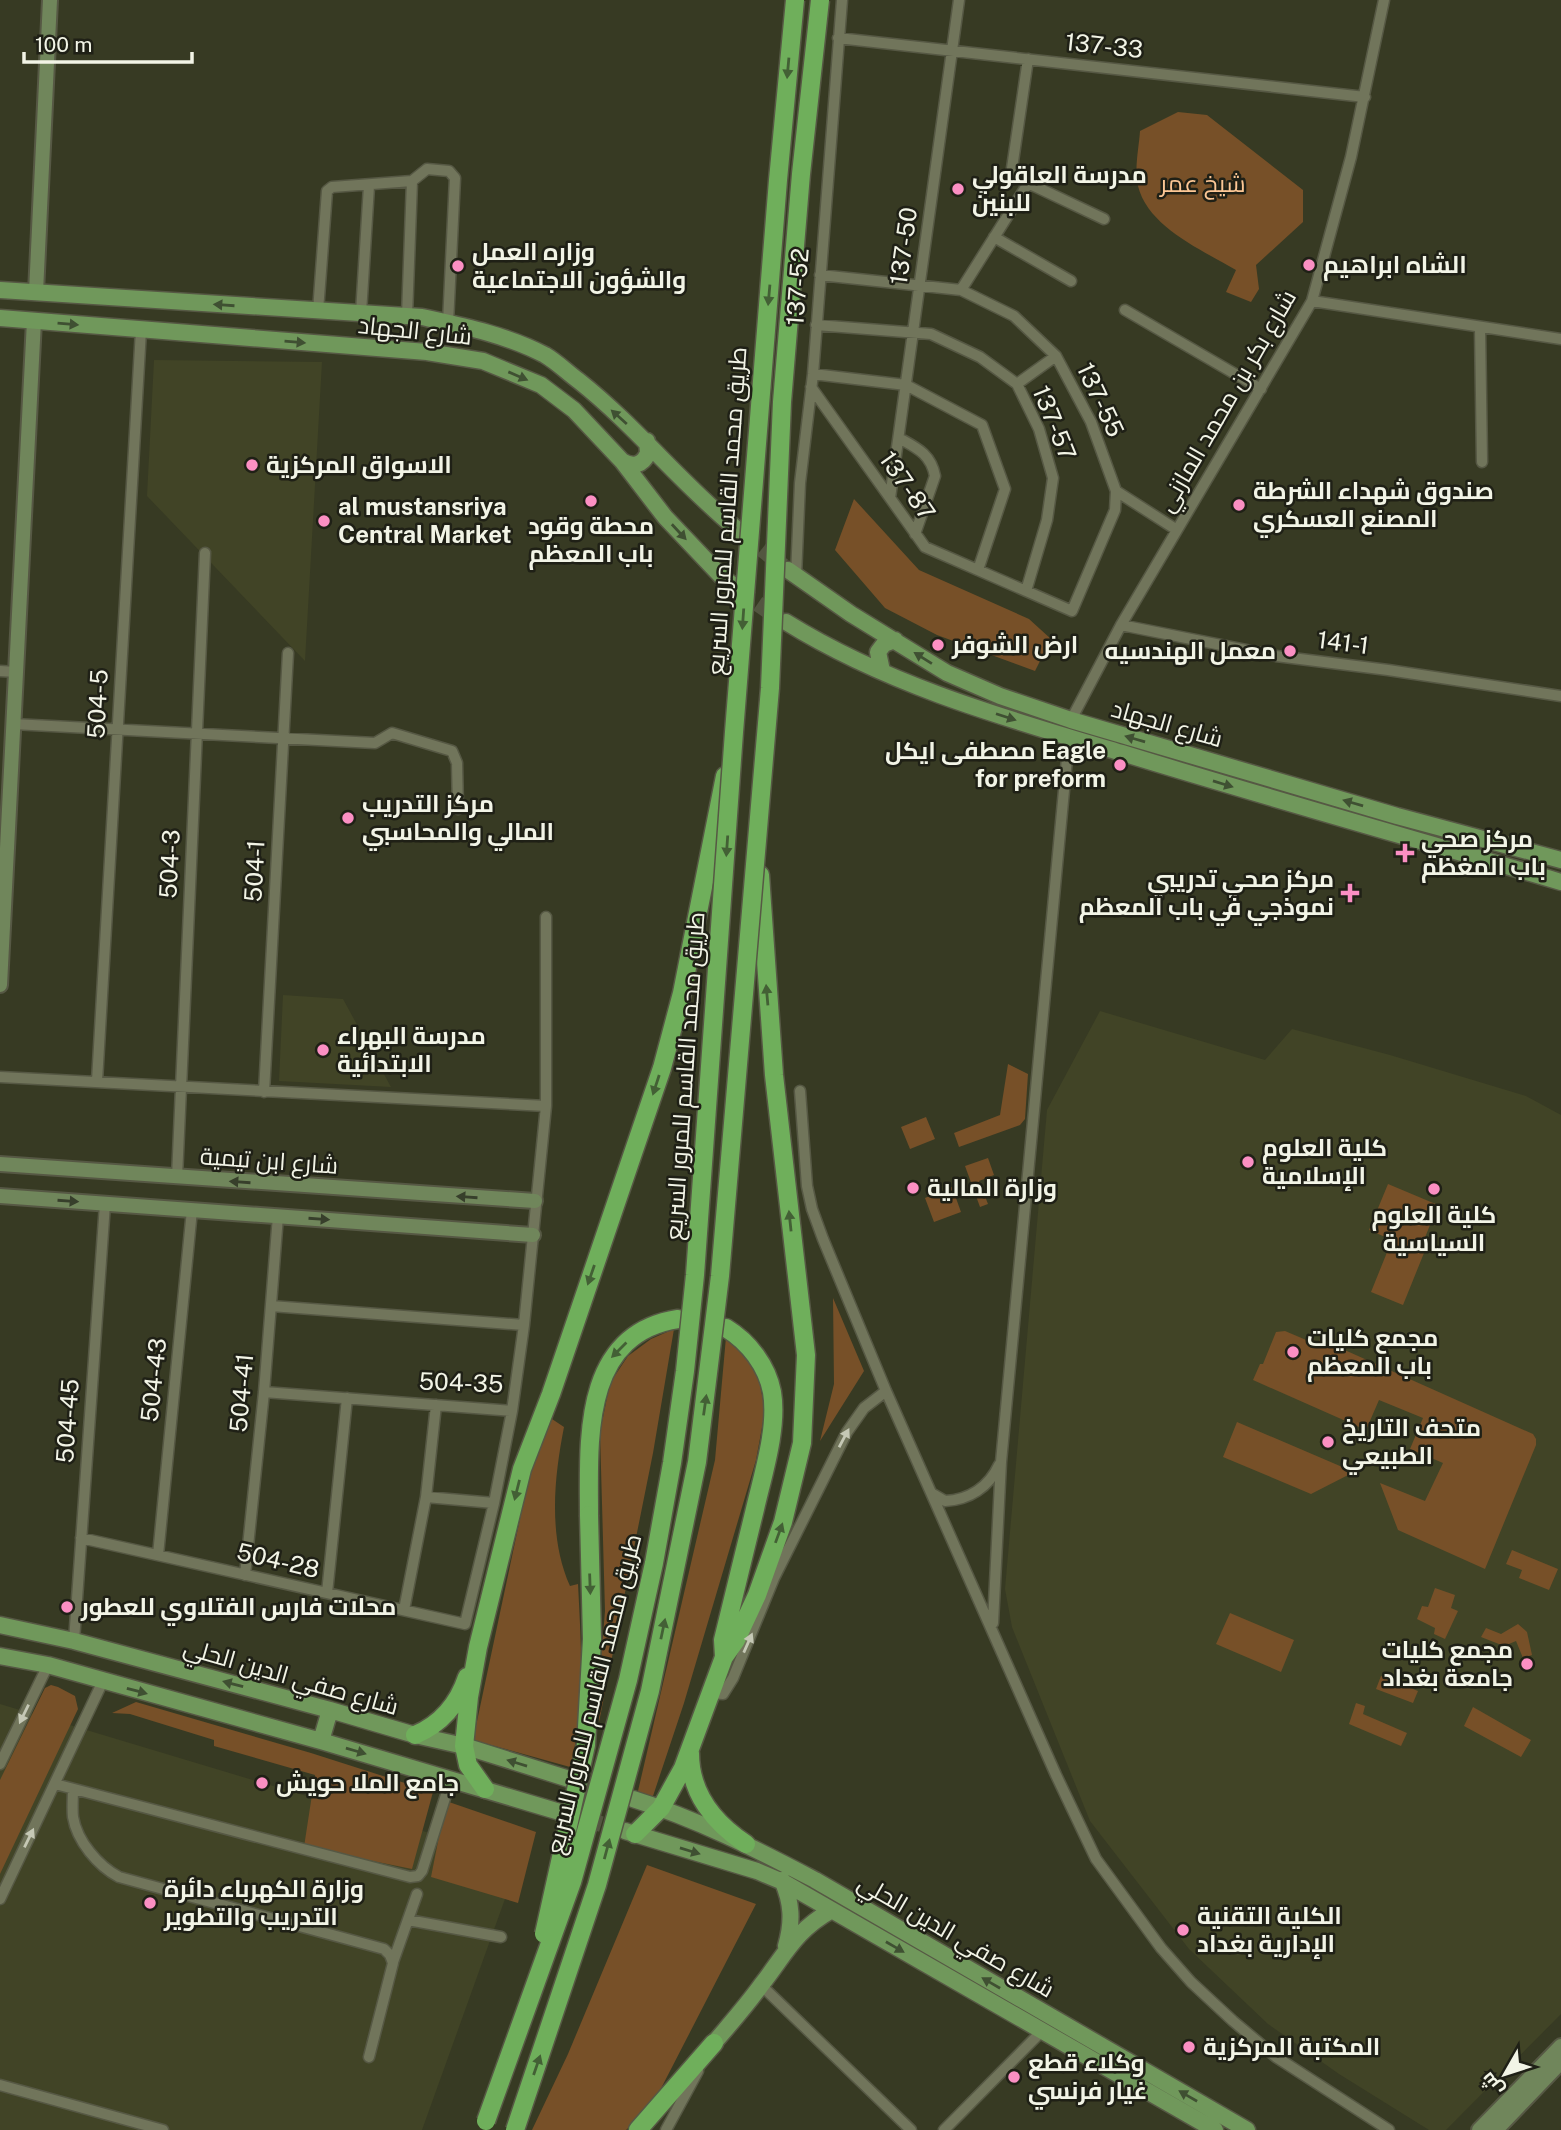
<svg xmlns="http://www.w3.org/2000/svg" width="1561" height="2130" viewBox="0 0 1561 2130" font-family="'Public Sans',Cairo,sans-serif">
	<rect width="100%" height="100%" fill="#373a23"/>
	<path fill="#414426" d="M154,360l168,2 -17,299 -158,-165z
		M283,995l60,4 48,88 -112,-6z
		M1100,1011l165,49 27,-31 98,26 136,41 35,19v899l-115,116h-17l-90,-56 -71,-50 -79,-75 -99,-128 -78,-194 -7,-38 42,-479z
		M0,1704l519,156 -97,270h-422z"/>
	<path fill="#775028" d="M1178,112l29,3 96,75v32l-47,43 3,24 -8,13 -25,-10 10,-22c-34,-20 -88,-43 -98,-84 -4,-17 1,-39 2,-55z
		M854,499l65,71 110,49 22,20 -16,32 -98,-36 -52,-27 -50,-58z
		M1008,1064l20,10 -3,45 -5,6 -61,22 -5,-14 46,-18z
		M926,1117l9,22 -25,10 -9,-22z
		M988,1158l6,17 -15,6 9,23 -8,3 -15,-41z
		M1388,1184l50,21 -18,45 4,3 -21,52 -32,-13 21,-52 -23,-10z
		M952,1187l9,25 -27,10 -9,-24z
		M833,1298l31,73 -44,70 14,-57z
		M674,1329l-21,124 -54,269v-38l6,-73 -5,-179 10,-49 18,-27 23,-17z
		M1285,1331l33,14 2,-6 213,95 3,5v6l-51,124 -87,-39 -18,-47 45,18 18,-38 -33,-14 13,-31 -44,-18 -13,30 -113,-50 7,-16h3l13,-32z
		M726,1337l18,17 15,25 6,32 -9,49 -72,243 -32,96 -14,-8 77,-331z
		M549,1417l15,10c-10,51 -16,110 6,159l8,-2c3,60 8,125 -8,183l-97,-27 55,-259z
		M1237,1422l117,50 -43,22 -88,-37z
		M1512,1550l46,19 -9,21 -30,-12 3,-8 -16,-6z
		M1435,1588l20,7 -4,13 7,3 -13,28 -11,-5 1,-6 -18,-9 5,-13 6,1z
		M1230,1613l64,27 -13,32 -65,-28z
		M1518,1624l9,8 5,23 -9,3 -7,-17 -12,5 -23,-9 5,-9 15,6z
		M1381,1676l37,15 -5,12 -37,-14z
		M51,1685l7,2 17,9 3,13 -78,165v-94l45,-92z
		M136,1702l175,51 122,39 -21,77 -108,-22 11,-72 -101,-29v-6l-84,-26 -18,-1z
		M1356,1703l9,3 -2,8 44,19 -6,13 -52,-22z
		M1473,1707l58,33 -10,17 -57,-31z
		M446,1801l90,31 -18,71 -87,-26z
		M647,1865l109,39 -103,200 -27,26h-94l36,-76z"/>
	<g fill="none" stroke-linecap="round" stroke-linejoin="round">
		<path stroke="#535640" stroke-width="16" stroke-dasharray="16 8" stroke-linecap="butt" d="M743,534l40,32
			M738,590l42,29
			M569,1779l62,20
			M563,1813l62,18"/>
		<defs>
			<path id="street" d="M838,38l527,59
				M1028,59l-17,116 93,44
				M994,237l77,44
				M961,290l68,-108
				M1312,301l249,38
				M1125,310l136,79
				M318,311l9,-120 5,-4 80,-6 15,-12 22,2 6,7 -7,145
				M361,313l8,-127
				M407,316l5,-135
				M816,325l115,9 49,23 37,27 22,45 14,49 -6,42 -21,71
				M1480,328l2,134
				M813,374l93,11 76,40 23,64 -27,81
				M1017,384l39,-28
				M811,387l114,160 147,64 43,-101 1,-19 -25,-69 -35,-66 -42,-40 -53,-26 -141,-15
				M899,438c18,10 32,16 36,38l-20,58
				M1116,491l61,39
				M890,498l69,-498
				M796,576l4,-93 13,-109 29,-374
				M1121,625l155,31 112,14 173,26
				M0,671l16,1
				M1071,720l50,-95 191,-324 39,-144 33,-157
				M13,724l362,19 17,-10 60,18 5,12 1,46
				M0,1077l546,29
				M97,1081l44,-751
				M800,1091l7,95 5,23 11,30 63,152 170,384 40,84 65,89 30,34 42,39 43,36 113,73
				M264,1092l24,-439
				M177,1177l28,-624
				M271,1306l253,19
				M264,1392l248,19 12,-86 22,-219v-189
				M933,1494l12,7c24,-1 44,-14 54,-36
				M426,1497l68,6
				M81,1538l384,86 29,-121 18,-92
				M158,1555l34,-345
				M245,1575l19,-183 14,-176
				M327,1593l20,-195
				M404,1610l22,-113 10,-92
				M993,1623l8,-161 68,-725
				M74,1641l31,-437
				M711,1693l12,1 10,-16 41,-100 73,-146 17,-24 22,-17
				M0,1764l48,-99
				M55,1784l355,93 8,-1 4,-5 29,-92
				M73,1789c0,9 -1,19 0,28 4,24 25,49 46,60l265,72 6,6 3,8 -24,94
				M0,1899l103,-218
				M408,1920l93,17
				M393,1962l24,-68
				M761,1985l150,145
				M0,2085l163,45
				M666,2130l32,-59
				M944,2130l98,-99"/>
			<path id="secondary" d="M36,292l14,-292
				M0,985l34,-664
				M0,1164l535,37
				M0,1196l533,39
				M1479,2130l82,-84
				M1496,2130l65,-68"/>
			<path id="primary" d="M0,290l422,27c41,9 85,18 123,38 12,7 23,18 34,26 58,46 103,104 160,150
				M0,318l427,34 56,9 58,24 33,25 48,51 43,56 57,60 12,9
				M622,461c11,7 21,4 26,-8l-1,-12
				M788,570l63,44 96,59 53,23 71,24 326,96 164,44
				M786,622c103,64 222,97 336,131 146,45 293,86 439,129
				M882,671l-4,-19 6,-8 11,-4
				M0,1625l74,16 256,69 85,25 49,11 105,33
				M0,1656l48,9 273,76 242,72
				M321,1741l9,-31
				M633,1799c64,20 123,50 182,81l432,250
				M625,1831l132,40 26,11 432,248
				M782,1880c10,23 11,41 4,66
				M714,2043c16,-19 33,-38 48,-59 24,-31 34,-54 70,-74"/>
			<path id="highway" d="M589,1515c0,-74 -8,-181 89,-196
				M724,1657l-1,-17c11,-44 21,-87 32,-131 8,-35 23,-81 17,-117 -5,-26 -23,-50 -46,-64
				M415,1735c26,-11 43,-31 52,-58
				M690,1753c0,40 24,70 56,91
				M485,1789l-17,-24 -4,-19 5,-49 9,-50 44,-178 29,-75 111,-326 20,-75 43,-217
				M635,1834l26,-26 22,-40 41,-111 12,-17 21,-45 26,-73 19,-79 4,-88 -32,-280 -14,-200
				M638,2130l76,-87"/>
		</defs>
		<use href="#street" stroke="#565844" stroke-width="13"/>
		<use href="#secondary" stroke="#565844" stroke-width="18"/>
		<use href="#primary" stroke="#565844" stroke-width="19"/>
		<use href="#highway" stroke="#565844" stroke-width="21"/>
		<use href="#street" stroke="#71755b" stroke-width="10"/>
		<use href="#secondary" stroke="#70865b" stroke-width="14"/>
		<use href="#primary" stroke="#70985b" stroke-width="16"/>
		<use href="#highway" stroke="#6faf5b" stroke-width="18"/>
		<defs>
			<path id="highway-bridge" d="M544,1934l42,-189 6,-106 -3,-124
				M486,2121l86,-239 56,-202 26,-117 18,-100 13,-92 10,-96 39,-543 44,-552 17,-180
				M515,2130l82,-245 53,-194 47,-229 23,-186 50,-588 12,-286 19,-228 19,-174"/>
		</defs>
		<use href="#highway-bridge" stroke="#565844" stroke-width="21" stroke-linecap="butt"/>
		<use href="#highway-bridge" stroke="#6faf5b" stroke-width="18"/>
	</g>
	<defs><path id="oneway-solid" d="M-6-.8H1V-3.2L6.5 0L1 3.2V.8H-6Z" transform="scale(1.75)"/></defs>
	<g fill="#436035">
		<use href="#oneway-solid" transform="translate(788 68) rotate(95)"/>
		<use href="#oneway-solid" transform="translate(769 295) rotate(95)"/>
		<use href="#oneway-solid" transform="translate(743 619) rotate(94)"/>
		<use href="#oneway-solid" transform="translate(727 846) rotate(94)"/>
		<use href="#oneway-solid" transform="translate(767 995) rotate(-95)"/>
		<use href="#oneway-solid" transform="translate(656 1085) rotate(108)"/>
		<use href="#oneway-solid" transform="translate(790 1221) rotate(-96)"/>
		<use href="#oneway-solid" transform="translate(591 1275) rotate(109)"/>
		<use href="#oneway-solid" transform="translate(619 1350) rotate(135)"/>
		<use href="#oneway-solid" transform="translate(705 1405) rotate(-82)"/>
		<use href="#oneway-solid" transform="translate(517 1490) rotate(104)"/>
		<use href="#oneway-solid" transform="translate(779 1533) rotate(-70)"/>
		<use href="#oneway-solid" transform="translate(590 1584) rotate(88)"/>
		<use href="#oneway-solid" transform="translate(663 1629) rotate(-78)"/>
		<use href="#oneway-solid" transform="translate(607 1849) rotate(-75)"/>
		<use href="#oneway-solid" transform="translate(537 2065) rotate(-71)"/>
	</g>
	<g fill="#3f5032">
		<use href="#oneway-solid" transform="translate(224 305) rotate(-176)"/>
		<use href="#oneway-solid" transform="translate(68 324) rotate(5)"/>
		<use href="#oneway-solid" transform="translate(295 342) rotate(5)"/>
		<use href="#oneway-solid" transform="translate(518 376) rotate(23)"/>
		<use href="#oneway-solid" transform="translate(619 417) rotate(-138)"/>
		<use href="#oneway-solid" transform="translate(679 532) rotate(47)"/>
		<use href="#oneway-solid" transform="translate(923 658) rotate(-148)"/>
		<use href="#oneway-solid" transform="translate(1006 717) rotate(18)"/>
		<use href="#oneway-solid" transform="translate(1135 739) rotate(-164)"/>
		<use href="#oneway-solid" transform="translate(1223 784) rotate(17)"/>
		<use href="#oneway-solid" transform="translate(1353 803) rotate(-164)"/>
		<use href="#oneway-solid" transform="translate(233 1684) rotate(-165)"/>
		<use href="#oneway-solid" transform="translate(137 1691) rotate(15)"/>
		<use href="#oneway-solid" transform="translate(356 1751) rotate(16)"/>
		<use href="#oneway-solid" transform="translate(517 1763) rotate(-163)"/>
		<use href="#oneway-solid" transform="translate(690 1851) rotate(17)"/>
		<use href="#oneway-solid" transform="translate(895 1947) rotate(30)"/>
		<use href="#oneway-solid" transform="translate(991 1983) rotate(-150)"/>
		<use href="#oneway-solid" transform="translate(1188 2096) rotate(-150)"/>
	</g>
	<g fill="#373f2b">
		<use href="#oneway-solid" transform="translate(240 1182) rotate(-176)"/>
		<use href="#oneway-solid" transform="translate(467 1197) rotate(-176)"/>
		<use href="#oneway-solid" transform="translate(68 1201) rotate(4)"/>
		<use href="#oneway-solid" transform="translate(319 1219) rotate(4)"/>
	</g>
	<g fill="#c5c8b5">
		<use href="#oneway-solid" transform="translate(844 1438) rotate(-62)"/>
		<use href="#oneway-solid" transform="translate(748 1643) rotate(-66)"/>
		<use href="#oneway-solid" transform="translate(24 1714) rotate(116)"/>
		<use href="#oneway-solid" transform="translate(29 1838) rotate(-64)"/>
	</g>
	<g fill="#fb8fc3" stroke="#1f2016" stroke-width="2.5">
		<circle cx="958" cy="189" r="7"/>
		<circle cx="1309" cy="265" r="7"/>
		<circle cx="458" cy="266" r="7"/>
		<circle cx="252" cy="465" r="7"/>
		<circle cx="591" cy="501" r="7"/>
		<circle cx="1239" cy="505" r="7"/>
		<circle cx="324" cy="521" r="7"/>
		<circle cx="938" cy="645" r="7"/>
		<circle cx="1290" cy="651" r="7"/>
		<circle cx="1120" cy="765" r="7"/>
		<circle cx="348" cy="818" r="7"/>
		<path d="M1401.5 842.5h7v7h7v7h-7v7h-7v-7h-7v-7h7z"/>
		<path d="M1346.5 882.5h7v7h7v7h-7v7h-7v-7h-7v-7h7z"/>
		<circle cx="323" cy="1050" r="7"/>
		<circle cx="1248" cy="1162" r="7"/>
		<circle cx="913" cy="1188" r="7"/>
		<circle cx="1434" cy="1189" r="7"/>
		<circle cx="1293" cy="1352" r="7"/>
		<circle cx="1328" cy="1442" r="7"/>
		<circle cx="67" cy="1607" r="7"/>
		<circle cx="1527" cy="1664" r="7"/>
		<circle cx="262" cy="1783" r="7"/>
		<circle cx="150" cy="1903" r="7"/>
		<circle cx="1183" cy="1930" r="7"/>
		<circle cx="1189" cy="2047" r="7"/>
		<circle cx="1014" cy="2077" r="7"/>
	</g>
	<g text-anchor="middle" stroke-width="5" stroke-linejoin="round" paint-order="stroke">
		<g font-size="24" fill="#f2f4e6" stroke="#1f2016">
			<text transform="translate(1104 46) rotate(6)" y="8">137-33</text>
			<text transform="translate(904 246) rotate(-82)" y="8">137-50</text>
			<text transform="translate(798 287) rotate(-86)" y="8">137-52</text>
			<text transform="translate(415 331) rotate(6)" y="8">شارع الجهاد</text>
			<text transform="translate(1100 400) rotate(65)" y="8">137-55</text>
			<text transform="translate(1227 401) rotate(-60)" y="8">شارع بكر بن محمد المازني</text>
			<text transform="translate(1054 423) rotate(68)" y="8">137-57</text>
			<text transform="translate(907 486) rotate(55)" y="8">137-87</text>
			<text transform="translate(727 511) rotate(-86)" y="8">طريق محمد القاسم للمرور السريع</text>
			<text transform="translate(1343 643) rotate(7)" y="8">141-1</text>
			<text transform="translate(98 704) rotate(-87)" y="8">504-5</text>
			<text transform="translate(1167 724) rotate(16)" y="8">شارع الجهاد</text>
			<text transform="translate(170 864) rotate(-87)" y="8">504-3</text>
			<text transform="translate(255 871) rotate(-87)" y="8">504-1</text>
			<text transform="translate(685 1076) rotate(-86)" y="8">طريق محمد القاسم للمرور السريع</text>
			<text transform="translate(269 1161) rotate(4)" y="8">شارع ابن تيمية</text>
			<text transform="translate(154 1380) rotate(-84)" y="8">504-43</text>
			<text transform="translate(461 1383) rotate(2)" y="8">504-35</text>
			<text transform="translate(242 1393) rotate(-85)" y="8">504-41</text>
			<text transform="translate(68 1421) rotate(-86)" y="8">504-45</text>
			<text transform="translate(278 1561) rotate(13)" y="8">504-28</text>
			<text transform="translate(291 1677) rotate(16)" y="8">شارع صفي الدين الحلي</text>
			<text transform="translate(594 1694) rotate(-76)" y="8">طريق محمد القاسم للمرور السريع</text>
			<text transform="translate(956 1936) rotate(30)" y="8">شارع صفي الدين الحلي</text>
		</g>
		<g font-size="24" font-weight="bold" fill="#f2f4e6" stroke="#1f2016" text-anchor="start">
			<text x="972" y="183">مدرسة العاقولي<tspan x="972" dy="28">للبنين</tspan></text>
			<text x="472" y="260">وزاره العمل<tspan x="472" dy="28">والشؤون الاجتماعية</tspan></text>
			<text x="1323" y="273">الشاه ابراهيم</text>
			<text x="266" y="473">الاسواق المركزية</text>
			<text x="1253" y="499">صندوق شهداء الشرطة<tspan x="1253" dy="28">المصنع العسكري</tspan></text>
			<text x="338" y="515">al mustansriya<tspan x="338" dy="28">Central Market</tspan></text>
			<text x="591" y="534" text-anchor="middle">محطة وقود<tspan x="591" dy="28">باب المعظم</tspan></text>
			<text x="952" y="653">ارض الشوفر</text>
			<text x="1276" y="659" text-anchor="end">معمل الهندسيه</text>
			<text x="1106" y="759" text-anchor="end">مصطفى ايكل Eagle<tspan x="1106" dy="28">for preform</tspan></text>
			<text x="362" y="812">مركز التدريب<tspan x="362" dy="28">المالي والمحاسبي</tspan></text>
			<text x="1421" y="847">مركز صحي<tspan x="1421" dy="28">باب المغظم</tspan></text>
			<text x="1334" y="887" text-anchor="end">مركز صحي تدريبي<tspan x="1334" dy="28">نموذجي في باب المعظم</tspan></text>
			<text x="337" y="1044">مدرسة البهراء<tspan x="337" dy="28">الابتدائية</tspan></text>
			<text x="1262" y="1156">كلية العلوم<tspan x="1262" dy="28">الإسلامية</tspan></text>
			<text x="927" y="1196">وزارة المالية</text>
			<text x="1434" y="1223" text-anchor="middle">كلية العلوم<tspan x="1434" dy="28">السياسية</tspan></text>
			<text x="1307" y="1346">مجمع كليات<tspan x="1307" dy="28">باب المعظم</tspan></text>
			<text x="1342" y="1436">متحف التاريخ<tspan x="1342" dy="28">الطبيعي</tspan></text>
			<text x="81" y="1615">محلات فارس الفتلاوي للعطور</text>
			<text x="1513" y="1658" text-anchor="end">مجمع كليات<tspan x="1513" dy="28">جامعة بغداد</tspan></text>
			<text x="276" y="1791">جامع الملا حويش</text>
			<text x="164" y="1897">وزارة الكهرباء دائرة<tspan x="164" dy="28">التدريب والتطوير</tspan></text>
			<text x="1197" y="1924">الكلية التقنية<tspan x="1197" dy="28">الإدارية بغداد</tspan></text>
			<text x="1203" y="2055">المكتبة المركزية</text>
			<text x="1028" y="2071">وكلاء قطع<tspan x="1028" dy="28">غيار فرنسي</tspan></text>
		</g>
		<g font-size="24" fill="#fdc795" stroke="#1f2016">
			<text x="1203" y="192">شيخ عمر</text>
		</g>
	</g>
	<g transform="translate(1505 2074) rotate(231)" stroke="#1f2016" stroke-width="5" paint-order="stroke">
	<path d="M0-5L12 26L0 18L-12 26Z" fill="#f2f4e6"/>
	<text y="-10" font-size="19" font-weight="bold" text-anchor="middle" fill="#f2f4e6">ش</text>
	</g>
	<path d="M24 52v10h168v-10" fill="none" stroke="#f2f4e6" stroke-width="3.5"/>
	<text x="35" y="52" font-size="21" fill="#f2f4e6" stroke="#1f2016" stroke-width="5" paint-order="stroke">100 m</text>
</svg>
